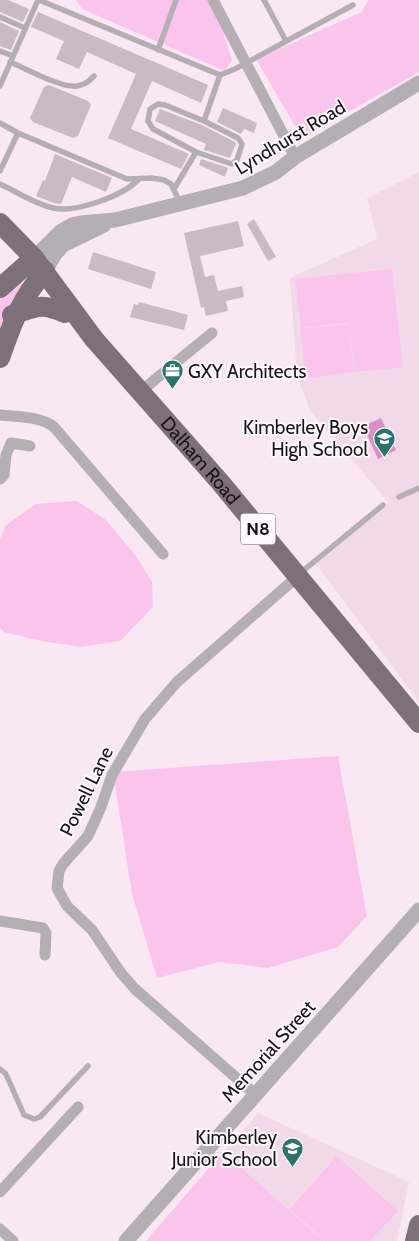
<svg xmlns="http://www.w3.org/2000/svg" width="419" height="1241" viewBox="0 0 419 1241" font-family="Cabin,sans-serif">
	<rect width="100%" height="100%" fill="#f9e7f4"/>
	<path fill="#f1d9ea" d="M419,172v530l-103,-138 73,-61 -79,-92 -13,-37 -7,-96 87,-39 -10,-41z
		M258,1113l151,69 -12,59h-251z"/>
	<path fill="#fbc4ec" d="M76,0h137l19,60 -7,11 -143,-62z
		M368,0h51v72l-117,66 -46,-79 106,-47z
		M392,269l11,98 -48,5 -6,-49 -48,5 -6,-49z
		M21,280l3,7 -24,58v-52z
		M349,324l5,48 -48,6 -6,-49z
		M77,501l29,19 30,36 16,26 1,25 -33,34 -39,6 -39,-6 -38,-9 -4,-5v-88l6,-14 30,-21z
		M338,756l29,160 -29,31 -70,21 -49,-6 -62,16 -25,-84 -19,-122z
		M223,1152l101,89h-178z
		M337,1156l61,55 -28,30h-45l-35,-32z"/>
	<path fill="#db8fc8" d="M381,418l15,32 -18,9 -15,-33z"/>
	<path fill="#cabac5" d="M0,0h8l21,9 -6,13 -23,-10z
		M38,12l170,73 -7,18 -49,-22 -21,48 58,25 -8,15 -73,-31 28,-64 -49,-22 -8,17 -23,-10 8,-18 -33,-14z
		M0,22l19,9 -8,19 -11,-4z
		M49,85l39,16 3,4 -13,31 -5,2 -40,-16 -3,-4 14,-31z
		M223,108l34,15 -3,10 -10,-4 -3,5 -24,-12z
		M160,109l42,16 33,17 1,2 -6,14 -26,-8 2,-6 -51,-23z
		M55,154l57,24 -6,14 -34,-15 -11,27 -7,-1 -18,-7 7,-16 2,1z
		M201,159l25,8 2,1 -3,9 -26,-12z
		M254,219l22,38 -8,4 -21,-37z
		M238,221l6,25 -44,10 5,21 9,-2 4,16 24,-5 2,11 -18,4 2,10 -22,5 -2,-9 -3,1 -17,-75z
		M93,252l63,20 -5,17 -63,-20z
		M139,302l49,13 -4,15 -54,-13 4,-13 4,1z"/>
	<g fill="none" stroke-linecap="round" stroke-linejoin="round">
		<path stroke="#b5aeb3" stroke-width="5.5" d="M39,0l181,75 15,-6 118,-64
			M264,0l22,41
			M0,17l25,11
			M158,50l18,-50
			M0,51l13,5
			M10,62c15,6 53,27 67,24 8,-1 12,-5 17,-10
			M0,86l38,-86
			M0,123l18,10 109,46 25,-1 12,2 7,4 9,19
			M196,152l36,12 5,-4 5,-16 -4,-6 -34,-17
			M0,171l18,-38
			M0,184c17,8 35,20 53,24 23,5 70,-12 86,-29
			M174,189l22,-37 -43,-23 -5,-8 2,-12 8,-5 7,1 39,16 16,-46
			M399,497l20,-9
			M299,574l84,-69
			M0,1069l6,5 18,41 10,4 6,-2 48,-51"/>
		<path stroke="#b5aeb3" stroke-width="11" d="M213,0l82,157
			M141,391l71,-58
			M0,415c17,2 40,1 54,12l109,127
			M0,479l4,-4 2,-20 5,-12 19,3
			M0,921l43,7 3,5 -1,22
			M256,1095l-121,-106 -14,-16 -29,-43 -25,-24 -10,-18 2,-17 4,-7 25,-28 13,-29 11,-32 33,-56 32,-37 121,-106
			M0,1192l78,-85
			M0,1229l13,12"/>
		<path stroke="#b5aeb3" stroke-width="15" d="M34,258l26,-26 12,-7 9,-2 34,-3 128,-32 33,-16 19,-15 124,-74
			M45,271l10,-17 8,-9 41,-20
			M126,1241l293,-331"/>
		<g stroke="#7d7079" stroke-width="20">
			<path id="s1" d="M0,223l34,35 60,81 126,143 199,241"/>
			<path d="M0,288l34,-30"/>
			<path d="M12,315c24,-8 28,-13 53,-2"/>
			<path d="M0,358c12,-34 20,-58 45,-87"/>
			<path d="M415,1241l4,-16"/>
		</g>
	</g>
	<defs>
		<symbol id="office-pin" viewBox="-11 -11 22 30"><path d="M0 17L-7.5 6A9.5 9.5 0 1 1 7.5 6Z" fill="#2b736c" stroke="#fdf9fc"/><path d="M-6-3h4V-5.5h4V-3h4V5H-6ZM-1-4.5V-3h2v-1.5ZM-6 0V1H6V0Z" fill="#fff"/></symbol>
		<symbol id="school-pin" viewBox="-11 -11 22 30"><path d="M0 17L-7.5 6A9.5 9.5 0 1 1 7.5 6Z" fill="#2b736c" stroke="#fdf9fc"/><path d="M0-5L7-2L0 1L-7-2ZM-4 1L0 2.5L4 1V4Q0 6-4 4Z" fill="#fff"/></symbol>
	</defs>
	<g fill-rule="evenodd">
		<use href="#office-pin" x="160" y="358" width="25" height="34"/>
		<use href="#school-pin" x="372" y="426" width="25" height="34"/>
		<use href="#school-pin" x="280" y="1136" width="25" height="34"/>
	</g>
	<g text-anchor="middle" stroke-width="4" stroke-linejoin="round" paint-order="stroke">
		<rect fill="#fdf9fc" stroke="#5d585c" stroke-width="1" x="240.5" y="513.5" width="35" height="31" rx="4"/>
		<g font-size="18" font-weight="bold" fill="#191317">
			<text x="258" y="535">N8</text>
		</g>
		<g font-size="19" fill="#191317" stroke="#fdf9fc">
			<text transform="translate(290 137) rotate(-31)" y="7">Lyndhurst Road</text>
			<text dy="7" stroke="none"><textPath href="#s1" startOffset="311">Dalham Road</textPath></text>
			<text transform="translate(86 791) rotate(-64)" y="7">Powell Lane</text>
			<text transform="translate(268 1051) rotate(-48)" y="7">Memorial Street</text>
		</g>
		<g font-size="19" fill="#191317" stroke="#fdf9fc" text-anchor="end">
			<text x="188" y="378" text-anchor="start">GXY Architects</text>
			<text x="368" y="434">Kimberley Boys<tspan x="368" dy="22">High School</tspan></text>
			<text x="277" y="1144">Kimberley<tspan x="277" dy="22">Junior School</tspan></text>
		</g>
	</g>
</svg>
